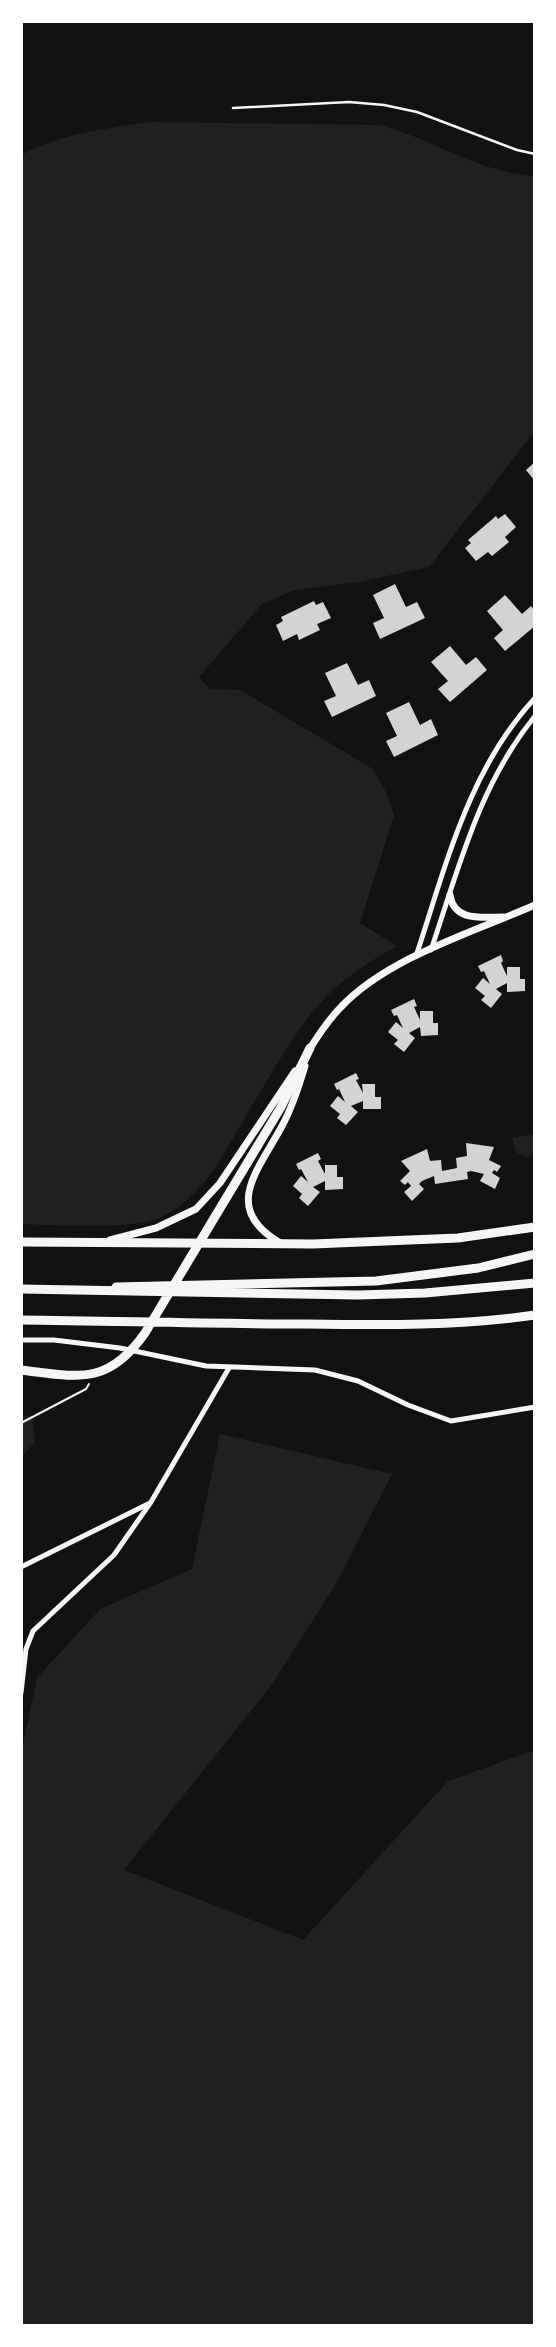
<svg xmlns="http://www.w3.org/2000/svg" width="556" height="2347" viewBox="0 0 556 2347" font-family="'Golos Text',sans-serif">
	<rect width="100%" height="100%" fill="#111"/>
	<path fill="#202020" d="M148,122l232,3c52,14 100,48 155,51v255l-106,136 -70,15 -64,8 -33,14 -63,73 11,12 30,1 133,79 13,23 8,23 -34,108 37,23c-30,17 -58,34 -80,61 -25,29 -50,74 -70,107 -23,39 -44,85 -88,104 -27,12 -106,7 -138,6v-1069c39,-21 84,-26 127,-33z
		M535,1134v20l-9,3 -10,-5 -4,-14z
		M21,1415l11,2 3,25 -14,16z
		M220,1434l172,40 -56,110 -65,102 -147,184 179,70 145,-159 87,-31v576h-514v-571l16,-77 63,-69 92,-40z"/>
	<path fill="#d3d3d3" d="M535,462v19l-9,-11z
		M505,514l11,13 -11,10 4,5 -17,14 -4,-4 -12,9 -11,-13 6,-5 -3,-3 28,-24 2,3z
		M395,584l11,23 11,-5 8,16 -45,21 -7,-16 11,-5 -11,-23z
		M505,595l17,19 9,-8 4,5v15l-30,25 -11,-13 9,-8 -16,-19z
		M314,601l2,4 7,-3 8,16 -14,6 3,6 -21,10 -2,-6 -14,7 -7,-16 7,-4 -2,-4z
		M450,646l16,19 10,-8 11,13 -37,32 -12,-13 10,-8 -17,-19z
		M347,663l11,22 11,-5 7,16 -44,21 -8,-16 12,-5 -11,-23z
		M409,702l11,23 11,-6 7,16 -44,22 -8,-16 11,-5 -11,-23z
		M501,955l2,6 -2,2 6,13v-9h13v12h5v12l-18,1v-9l-11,6 6,5 -11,14 -10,-8 4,-4 -10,-8 8,-10 7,6 -6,-13 -3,1 -3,-6z
		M414,999l3,7 -3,1 6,13v-9h13v12h5v12l-17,1 -1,-9 -11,6 6,5 -11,14 -10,-8 4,-4 -10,-8 8,-10 7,6 -6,-13 -3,1 -3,-6z
		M356,1073l3,6 -3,1 7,13 -1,-9h13v13h6v12h-18v-8l-12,5 7,6 -12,13 -9,-7 3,-4 -10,-8 8,-10 7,6 -6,-13 -2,1 -3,-6z
		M466,1143l28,4 -5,13 12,6 -4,6 -3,-2 -2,3 8,5 -5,11 -15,-8 4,-7 -13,-3 -4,1 1,7 -33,5 -1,-8 -12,5 -3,3 5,5 -12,12 -8,-9 7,-6 -3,-4 -3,3 -5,-4 10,-10 -9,-10 26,-12 3,12 11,-1 1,11 15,-3 -1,-10 11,-2z
		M318,1153l3,6 -3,2 7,13v-9h12v12h6v12l-18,1v-9l-12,6 7,5 -12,14 -9,-8 3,-4 -9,-8 8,-10 7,6 -7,-13 -2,1 -3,-6z"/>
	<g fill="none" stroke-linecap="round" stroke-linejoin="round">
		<path stroke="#f5f5f5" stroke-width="2" d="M21,1423l65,-34 3,-5"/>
		<path stroke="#f5f5f5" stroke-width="2.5" d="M233,108l116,-6 35,3 33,7 100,38 18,4"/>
		<path stroke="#f5f5f5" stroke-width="5" d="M431,950c28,-83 48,-165 104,-234
			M416,956c30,-90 52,-186 119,-258
			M21,1340h33l66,8 86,18 109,4 43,11 50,24 43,16 84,-14
			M21,1567l127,-63
			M21,1693l5,-44 7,-18 81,-76 37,-53 78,-134"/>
		<path stroke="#f5f5f5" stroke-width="7" d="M450,895c4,27 32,22 54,22
			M309,1050c10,-16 19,-30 32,-43 46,-49 132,-75 194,-102
			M110,1240l46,-12 40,-19 24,-26 75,-112
			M282,1244c-62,-35 -24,-73 0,-118 10,-18 17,-40 23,-60"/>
		<path stroke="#f5f5f5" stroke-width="9" d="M21,1242l292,2 145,-6 77,-11
			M116,1287l260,-6 102,-13 57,-14"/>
		<path stroke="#f5f5f5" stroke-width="9" d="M21,1289l337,6 67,-2 110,-10
			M21,1320c95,1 191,4 286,4 76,1 153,2 228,-9
			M21,1370c57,7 87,16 124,-37l136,-226 29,-59"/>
	</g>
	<rect width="556" height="2347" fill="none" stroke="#ffffff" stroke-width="46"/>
</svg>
